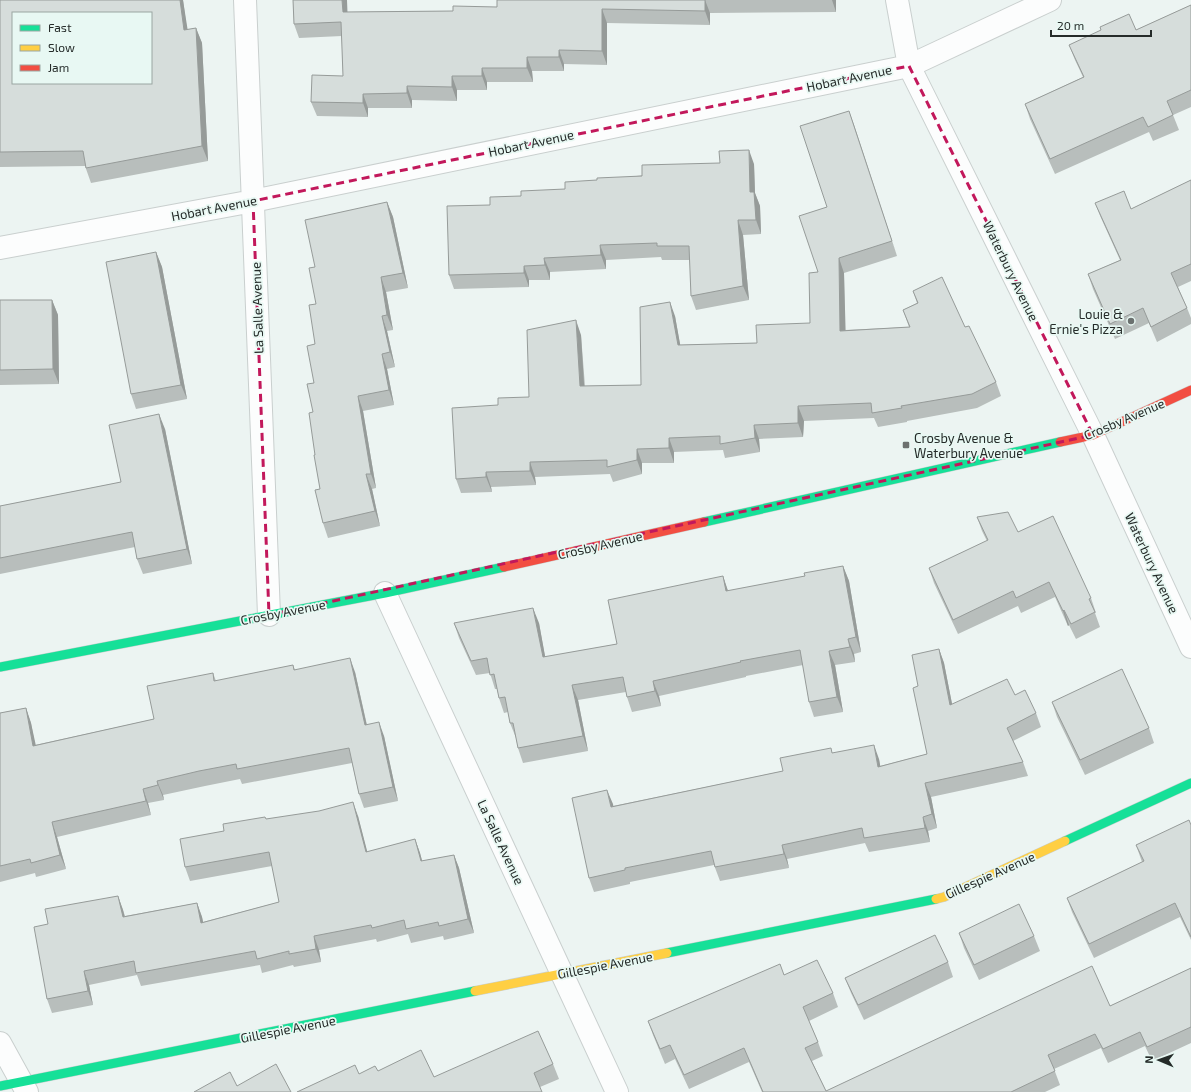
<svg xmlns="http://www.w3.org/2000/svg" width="1191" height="1092" viewBox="0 0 1191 1092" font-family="'Exo 2',sans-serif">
	<rect width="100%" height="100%" fill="#ecf4f2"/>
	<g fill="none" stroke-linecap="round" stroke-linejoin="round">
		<defs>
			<path id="street" d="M245,0l24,615
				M897,0l12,66 184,369 98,212
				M0,248l253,-47 656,-135 141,-66
				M385,593l232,499
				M0,1043l27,49"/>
			<path id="fast" d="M704,522l356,-80
				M0,667l385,-74 119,-26
				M1065,841l126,-58
				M667,953l269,-54
				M0,1086l475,-95"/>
			<path id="slow" d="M936,899l8,-2 121,-56
				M475,991l192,-38"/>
			<path id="jam" d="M1060,442l33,-7 98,-45
				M504,567l200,-45"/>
		</defs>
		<use href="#street" stroke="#c9cfce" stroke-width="24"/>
		<use href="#fast" stroke="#c9cfce" stroke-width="10"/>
		<use href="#slow" stroke="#c9cfce" stroke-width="10"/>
		<use href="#jam" stroke="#c9cfce" stroke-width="10"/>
		<use href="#street" stroke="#fcfdfd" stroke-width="22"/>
		<use href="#fast" stroke="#16e098" stroke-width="9"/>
		<use href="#slow" stroke="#ffcf43" stroke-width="9"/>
		<use href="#jam" stroke="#f24e42" stroke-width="9"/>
	</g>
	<path fill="#b8bebc" d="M0,0h183l4,30 9,-2 6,15 6,118 -117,22 -6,-17 -85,1z
		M293,0h54v12l106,-1 44,-4v-7h339v12l-126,1v12l-103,-2v42l-43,-1v7h-32l1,11h-46v8h-30v11l-45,-1v8h-44v9l-51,-1 -6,-14 32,-26 -1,-40 -43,2 -5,-14z
		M1191,5v102l-18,8 6,15 -26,11 -4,-9 -94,42 -25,-55 -5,-15 58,-27 -8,-17 -6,-15 67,-15z
		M849,111l48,145 -53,17 1,57 64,-3 -6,-17 14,-7 -4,-12 52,36 31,55 5,14 -24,12 -70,13v1l-29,5 -4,-9 -70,3 -1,16 -44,2 1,13 -35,6 -2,-8 -49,2v11h-32v11l-29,8 -3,-8 -75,3 1,8 -45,2 1,5 -31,1 -5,-14 42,-74 31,-8 52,-62 4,51 56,-1 34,-69 5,29 77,-2 53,-20 17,-116z
		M754,164l1,29 5,13 1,28 -18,1 6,65 -53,10 -5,-14 -1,-36h-28l-1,-3 -55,3v9l-56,3v8h-21v7l-75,2 -5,-14 41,-70 31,-9 44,-7 32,-9z
		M1191,180v101l-13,6 9,21 4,10v6l-34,18 -8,-19 -34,16 -22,-50 -5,-15 32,-14 -19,-42 -6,-15 36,6z
		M387,202l6,15 15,71 -22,4 7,38 -6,1 8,36 -8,2 7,36 -31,6 13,77 -4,1 8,37 -52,12 -5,-15 -3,-34 -5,-34 -2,-43 3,-108 -1,-37z
		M156,252l6,15 25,132 -51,10 -5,-15z
		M0,300h52l6,15 1,69 -59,1z
		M165,429l27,135 -49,10 -6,-15 -2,-12 -135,27v-68l121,-24z
		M977,517l41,15 73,66 5,15h-1l5,14 -24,12 -7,-14 -1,1 -13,-29 -34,16 -3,-7 -60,28 -24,-51 -5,-15 58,-27 -5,-10z
		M843,566l6,15 12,71 -7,2 1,8 -20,3 8,47 -29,5 -5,-15 -6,-37 -57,11v1l-87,19 2,10 -29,6 -5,-15 -1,-5 -48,8 10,51 -65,12 -5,-15 -2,-10 -6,-15 -2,-11 -4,1 -5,-15 -2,-9h-2l-5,-16 -14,2 -17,-37 -5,-15h85l6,34 72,-13 106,-68 5,15 77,-15z
		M939,649l5,14 8,41 63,-9 21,18 5,14 -28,14 10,21 5,14 -97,21 6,31 -9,3 2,11 -61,10 -4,-9 -78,16 2,9 -69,13 -6,-16 -84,17v2l-36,8 -5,-14 24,-74v2l170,-35 50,-18 46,6 1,7 47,-12 -9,-68z
		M293,665l2,5 60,2 12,53 17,11 14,65 -34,7 -5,-14 -7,-31 -110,21 -2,-5 -35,7 -42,9 1,5 -16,3 3,12 -94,22 9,32 -30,8 -1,-4 -35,9v-169l26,-5 5,15 4,22 119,-26 59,-46 3,8z
		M1052,702l97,26 5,15 -69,32 -28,-58z
		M358,816l9,36 48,-13 5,14 2,8 32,-6 5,13 15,65 -30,7 -1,-4 -32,7 -3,-9 -31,8 -1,-3 -57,11 2,12 -27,5 -1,-2 -31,8 -2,-8 -119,21 -4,-11 -48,10 4,20 -41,8 -5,-14 1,-75 70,-28 5,14 2,6 72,-13 5,14 1,5 76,-20 -7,-36 -82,15 -5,-14 39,-36 42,-12z
		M1191,825v115l-11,-23 -86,41 -22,-46 -5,-14 75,-36 -6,-17z
		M959,933l75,3 6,15 -61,29 -15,-32z
		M948,962l5,15 -89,43 -13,-27 -6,-15z
		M1191,968v75l-39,18 -7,-15 -37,17 -7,-15 -47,21 6,16 -15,7h-283l-13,-30 -60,27 -14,-30 -10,5 -12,-29 -5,-14 136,-46 49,18 5,14 -29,14 9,21 5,14 -11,5 14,30 284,-85z
		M553,1064l6,15 -19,8 -181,-13 19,-3 56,6z"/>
	<path fill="#969b99" d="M180,0h3l7,45 -6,-15z
		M342,0h5l1,26 -5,-14z
		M705,0l5,13v12l-5,-14z
		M832,0h4v12z
		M602,9l5,14v42l-5,-14z
		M196,28l6,15 6,118 -6,-15z
		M559,50l5,14v7l-5,-14z
		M527,57l5,14 1,11 -6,-14z
		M482,68l5,14v8l-5,-14z
		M452,76l5,14v11l-5,-14z
		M407,86l5,14v8l-5,-15z
		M363,94l5,14v9l-5,-14z
		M849,111l5,14 43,131 -5,-15z
		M749,150l5,14 1,29 5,13 1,28 -5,-14 -6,-28z
		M387,202l6,15 15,71 -5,-15z
		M738,220l5,15 6,65 -6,-14z
		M600,245l6,15v9l-5,-14z
		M156,252l6,15 25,132 -6,-14z
		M544,258l6,14v8l-5,-15z
		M839,258l5,15 2,72 -6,-14z
		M524,266l5,14v7l-5,-14z
		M381,277l5,15 7,38 -6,-15z
		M52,300l6,15 1,69 -6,-15z
		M670,302l5,14 8,44 -5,-15z
		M382,316l5,15 8,36 -5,-15z
		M576,320l5,15 4,65 -5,-14z
		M382,354l5,15 7,36 -5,-15z
		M358,396l5,15 13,77 -5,-14z
		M798,406l6,15 -1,16 -5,-14z
		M159,414l6,15 27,135 -5,-15z
		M754,425l5,14 1,13 -5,-14z
		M669,438l5,14v11l-5,-15z
		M637,449l5,14v11l-5,-14z
		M530,462l5,15 1,8 -6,-14z
		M486,472l5,15 1,5 -6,-15z
		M366,474l6,15 8,37 -5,-15z
		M843,566l6,15 12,71 -5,-15z
		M723,576l5,15h-2z
		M533,608l6,15 9,49 -5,-15z
		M1064,610l5,15 -1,1 -5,-15z
		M848,639l6,15 1,8 -5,-15z
		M939,649l5,14 11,56 -5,-14z
		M829,651l6,14 8,47 -6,-15z
		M350,658l5,14 15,68 -5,-15z
		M653,681l6,15 2,10 -6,-15z
		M572,685l6,15 10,51 -5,-15z
		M26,708l5,15 8,37 -6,-14z
		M379,722l5,14 14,65 -5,-14z
		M874,745l5,14 4,22 -5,-14z
		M157,781l6,14 1,5 -6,-15z
		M925,783l6,14 6,31 -5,-14z
		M143,789l5,14 3,12 -5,-14z
		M607,790l6,14 3,17 -5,-14z
		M353,802l5,14 13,50 -5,-14z
		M923,817l5,14 2,11 -5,-14z
		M52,822l5,15 9,32 -6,-14z
		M415,839l5,14 6,22 -5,-14z
		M782,845l5,14 2,9 -5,-14z
		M454,855l5,13 15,65 -6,-14z
		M118,896l5,14 5,21 -5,-14z
		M197,903l5,14 4,19 -5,-13z
		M314,936l5,14 2,12 -5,-13z
		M84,971l5,14 4,20 -5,-14z"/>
	<path fill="#d6dddb" stroke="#969b99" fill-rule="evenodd" d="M0,0h180l4,30 12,-2 6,118 -116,22 -3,-17 -83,1zM13,13h138v70h-138z
		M293,0h49l1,12 110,-1v-5l44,1v-7h208v11l-103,-2v42l-43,-1v7h-32v11h-45v8h-30v11l-45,-1v7l-44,1v9l-52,-1 1,-27 31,1 -2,-54 -47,2z
		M1191,5v85l-24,11 6,14 -25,12 -5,-10 -93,42 -25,-55 59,-27 -15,-32 32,-15 -1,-3 29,-13 7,16z
		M849,111l43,130 -53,17 1,73 70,-4 -7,-17 15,-7 -5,-12 29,-14 23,50 4,-1 27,56 -24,12 -71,12 1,2 -30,5 -1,-10 -73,3v17l-44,2 1,13 -35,6v-8l-51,2v10l-32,1v11l-30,7v-7l-77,2v9l-44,1v5l-30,2 -4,-71 46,-3v-7l31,-1 -2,-67 49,-10 4,66 61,-1 -1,-78 30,-5 8,43 79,-2 -1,-18 54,-2 -1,-50 9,-1 -19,-56 28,-9 -27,-81z
		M749,150l1,42h4l2,28h-18l5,66 -52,10 -2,-50h-32v-3l-57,2 1,10 -57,3 1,7 -21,1v7l-75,2 -2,-69 43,-1v-8l31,-1v-5l44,-2v-7l32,-2v-2l45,-2v-11l78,-2 -1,-12z
		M1191,180v84l-20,9 16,35 -36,19 -8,-19 -33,16 -22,-50 33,-14 -26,-57 29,-12 7,18z
		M387,202l16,71 -22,4 6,38 -5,1 8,36 -8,2 7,36 -31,6 13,78h-5l9,37 -52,12 -8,-33 5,-1 -6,-34h1l-6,-42 4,-1 -6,-28 7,-1 -7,-37 8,-2 -6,-39 7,-1 -7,-36 6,-1 -10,-47z
		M156,252l25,133 -50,9 -25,-132z
		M0,300h52l1,69 -53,1z
		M159,414l28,135 -50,10 -5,-27 -132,26v-52l121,-24 -12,-57z
		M1008,512l10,20 35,-16 38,82 -2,1 6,13 -24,12 -7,-14 -1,1 -14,-29 -33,16 -3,-7 -60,29 -24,-52 59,-28 -11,-23z
		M843,566l13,71 -8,2 2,8 -21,4 8,46 -28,5 -9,-52 -60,11 1,1 -88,19 2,10 -28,6 -4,-20 -51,8 11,51 -65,12 -5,-25h-3l-5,-26 -6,1 -5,-24 -4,1 -3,-17 -16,3 -17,-38 79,-15 10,49 74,-13 -9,-44 115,-24 3,15 79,-15 -1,-3z
		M939,649l11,56 57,-26 8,16 10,-5 11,23 -29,15 16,34 -98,21 7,31 -9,3 2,11 -61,10 -2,-10 -80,17 2,9 -69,13 -4,-16 -86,17v2l-36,8 -17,-80 35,-8 4,17 172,-36 -3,-13 51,-10 1,5 42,-8 4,22 49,-13 -14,-66 5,-2 -6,-31z
		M350,658l15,67 14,-3 14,65 -34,7 -10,-46 -112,21 -1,-5 -37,7 -42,10 1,4 -15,4 3,12 -94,21 8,33 -29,8 -1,-4 -30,7v-153l26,-5 7,38 121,-27 -7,-33 66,-13 1,8 79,-16 1,5z
		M1122,669l27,59 -69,32 -28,-58z
		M353,802l13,50 49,-13 6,22 33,-6 14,64 -29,7 -1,-4 -32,7 -2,-9 -32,8 -1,-3 -57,11 2,13 -27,5v-3l-32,8 -2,-8 -119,22 -2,-12 -50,10 4,20 -41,8 -13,-72 14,-3 -3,-15 73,-13 5,21 74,-14 4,20 78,-21 -10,-50 -84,15 -5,-28 44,-8 -1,-7 42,-7 1,2 53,-8z
		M1189,820l2,5v112l-16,-34 -86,41 -22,-46 77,-37 -8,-16z
		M1019,904l15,32 -60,29 -15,-32z
		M935,935l13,27 -90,43 -13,-27z
		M817,960l16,33 -30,14 15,35 -13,6 21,43 266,-125 18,40 81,-38v59l-44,20 -7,-15 -37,17 -8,-15 -47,21 7,16 -44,21h-248l-19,-44 -60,27 -14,-30 -10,4 -12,-28 132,-57 4,11z
		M538,1031l15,33 -19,9 8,19h-245l58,-27 4,9 16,-8 3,5 43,-21 13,27z
		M276,1064l15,28h-97l36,-20 7,14z"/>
	<path fill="none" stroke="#c2185b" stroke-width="3" stroke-dasharray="8 5" stroke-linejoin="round" d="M909,66l184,369 -824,180 -16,-414z"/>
	<g fill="#6b716f" stroke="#e8f8f3" stroke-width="1.5">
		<circle cx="1131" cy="321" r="4"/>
		<rect x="902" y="441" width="8" height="8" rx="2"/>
	</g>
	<g text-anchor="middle" stroke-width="3.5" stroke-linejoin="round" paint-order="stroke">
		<g font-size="13" fill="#252b29" stroke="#e8f8f3">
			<text transform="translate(849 78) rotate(-12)" y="5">Hobart Avenue</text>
			<text transform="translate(531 143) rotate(-12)" y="5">Hobart Avenue</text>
			<text transform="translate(214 208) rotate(-11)" y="5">Hobart Avenue</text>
			<text transform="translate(1011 271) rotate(64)" y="5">Waterbury Avenue</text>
			<text transform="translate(257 308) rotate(-92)" y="5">La Salle Avenue</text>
			<text transform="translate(1124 419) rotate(-23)" y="5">Crosby Avenue</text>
			<text transform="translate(600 545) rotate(-13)" y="5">Crosby Avenue</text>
			<text transform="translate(1152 563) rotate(65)" y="5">Waterbury Avenue</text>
			<text transform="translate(283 612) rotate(-11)" y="5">Crosby Avenue</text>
			<text transform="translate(501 842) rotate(65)" y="5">La Salle Avenue</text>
			<text transform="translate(990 875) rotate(-24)" y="5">Gillespie Avenue</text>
			<text transform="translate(605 965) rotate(-11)" y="5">Gillespie Avenue</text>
			<text transform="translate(288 1029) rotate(-11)" y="5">Gillespie Avenue</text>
		</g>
		<g font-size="13" fill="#252b29" stroke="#e8f8f3" text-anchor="end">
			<text x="1123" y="319">Louie &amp;<tspan x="1123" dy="15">Ernie's Pizza</tspan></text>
			<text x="914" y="443" text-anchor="start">Crosby Avenue &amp;<tspan x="914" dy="15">Waterbury Avenue</tspan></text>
		</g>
	</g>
	<rect x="12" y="12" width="140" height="72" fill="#e8f8f3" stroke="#9aa6a2"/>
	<rect x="20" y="25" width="20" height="6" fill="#16e098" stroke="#9aa6a2"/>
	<text x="48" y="32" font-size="12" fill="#252b29">Fast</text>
	<rect x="20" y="45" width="20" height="6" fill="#ffcf43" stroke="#9aa6a2"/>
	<text x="48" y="52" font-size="12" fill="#252b29">Slow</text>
	<rect x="20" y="65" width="20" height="6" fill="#f24e42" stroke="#9aa6a2"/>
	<text x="48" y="72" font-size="12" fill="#252b29">Jam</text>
	<g transform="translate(1159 1060) rotate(272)" stroke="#e8f8f3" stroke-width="3" paint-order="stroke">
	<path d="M0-3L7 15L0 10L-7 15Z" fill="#252b29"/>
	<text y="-6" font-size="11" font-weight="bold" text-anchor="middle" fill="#252b29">N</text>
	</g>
	<path d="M1051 30v6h100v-6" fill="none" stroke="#252b29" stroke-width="2"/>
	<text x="1057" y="30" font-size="12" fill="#252b29" stroke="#e8f8f3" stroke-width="3" paint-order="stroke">20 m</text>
</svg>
